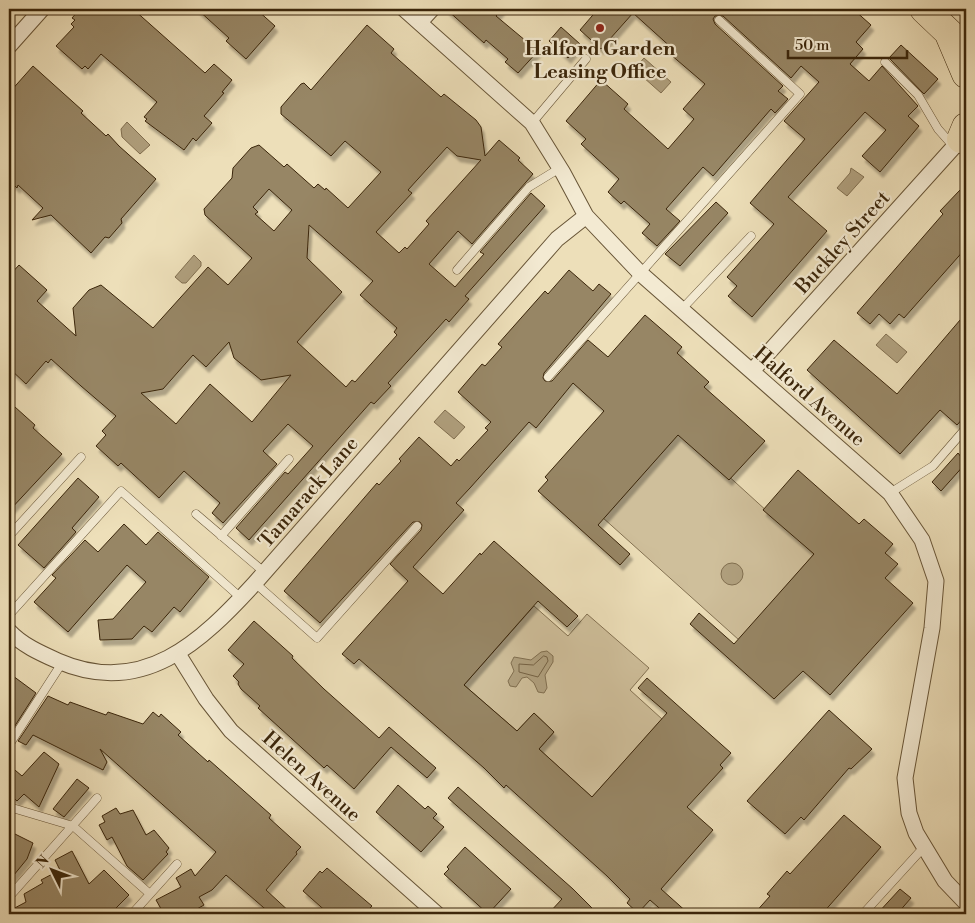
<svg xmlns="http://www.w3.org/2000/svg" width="975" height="923" viewBox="0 0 975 923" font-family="'Libre Bodoni',serif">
	<defs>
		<filter id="shadow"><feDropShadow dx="3" dy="5.5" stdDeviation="1" flood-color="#0004"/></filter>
	</defs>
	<rect width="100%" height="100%" fill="#eddfb9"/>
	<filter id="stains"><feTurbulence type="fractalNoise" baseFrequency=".004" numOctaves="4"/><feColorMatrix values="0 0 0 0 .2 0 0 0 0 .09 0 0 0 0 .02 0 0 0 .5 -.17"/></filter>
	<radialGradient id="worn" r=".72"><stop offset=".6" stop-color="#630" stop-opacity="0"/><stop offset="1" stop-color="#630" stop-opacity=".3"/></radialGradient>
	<path fill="#cfbf9b" stroke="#847252" d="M679,431l135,123 -75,86 -137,-123z
		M534,606l34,30 19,-22 62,54 -19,22 32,29 -70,78 -53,-48 15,-17 -20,-19 -17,18 -53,-46z"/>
	<path fill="#b0a07e" stroke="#816f50" d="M644,58l27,24 -10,11 -27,-24z
		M127,122l23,23 -10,9 -18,-17 -1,-8z
		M851,168l13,9 -17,19 -10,-8 13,-15z
		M194,255l7,7v4l-15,17h-4l-7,-6z
		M886,334l21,18 -10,11 -21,-18z
		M445,410l20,17 -11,12 -20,-17z
		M721 574a11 11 0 1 1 22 0a11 11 0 1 1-22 0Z
		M547,651l6,5v6l-8,13 2,13 -3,5 -6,-1 -4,-9 -7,-6 -5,1 -6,9 -6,-1 -2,-5 6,-10 -3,-8 3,-6 17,3 10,-8z"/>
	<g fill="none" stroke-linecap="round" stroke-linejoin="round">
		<path stroke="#756244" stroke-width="1" d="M544,656l3,1 1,4 -10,16 -19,-5v-8l14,1z"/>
	</g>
	<path fill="#978665" stroke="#3a250a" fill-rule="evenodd" filter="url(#shadow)" d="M80,9h53l72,64 9,-9 18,16 -10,12 2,1 -20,23 8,7 -16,18 -3,-3 -9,12 -39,-29 2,-2 -3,-2 13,-15 -56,-48 -13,15 -3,-3 -3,3 -26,-23 18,-19 -3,-3 4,-4 -3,-2z
		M197,9h59l19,17 -29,33 -20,-18 3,-3z
		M446,9h56l-6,7 42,35 -20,22 -13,-11 3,-3 -22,-19 -2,3z
		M598,9h68l7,6 5,-6h175l18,16 -15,17 7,7 -13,15 19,17 13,-15 36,40 -10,10 11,10 -39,46 -18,-16 24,-26 -21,-18 -77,85 39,34 -75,86 -24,-21 9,-10 -10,-9 47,-53 -24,-21 55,-64 -21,-18 35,-39 -18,-16 -10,12 -68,-62h-8l-2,3 2,5 68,62 -5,5 10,8 -13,14 -4,-4 -58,67 -10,-9 -37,42 14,12 -23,25 -15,-13 8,-9 -26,-23 -3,3 -13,-12 11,-13 -38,-35 5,-5 -20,-18 35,-41 27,24 -4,5 44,40 26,-30 -11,-10 22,-25 -35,-30 4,-4 -41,-37 -32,36 -21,-19z
		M367,25l27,24 -3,4 50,44 3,-3 32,26 5,7 4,29 14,-16 21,18 -2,2 15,14 -61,70 -14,-13 -29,33 26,23 29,-33 -4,-2 51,-59 14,13 -80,90 4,3 -20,23 -3,-3 -58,64 3,3 -17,18 -3,-2 -122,138 -13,-12 49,-56 3,2 25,-28 -25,-22 -25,27 14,13 -54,59 -11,-10 8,-10 -36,-32 -25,27 -38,-35 -3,3 -22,-20 10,-11 -4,-4 14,-15 -35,-30 -30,-27 -3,4 -2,-2 -20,23 -17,-16v-92l10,-11 28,25 -10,11 39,35 -3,-28 16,-18 12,-5 52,43 55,-61 20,18 24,-27 -47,-43 -1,-6 28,-31 1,-10 18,-20 8,-3 25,22 3,-3 27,24 4,-4 7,6 1,-2 22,20 33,-36 -36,-31 -14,15 -50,-42v-7l20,-23 3,-1 7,7zM447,147l10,9 24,4 -55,61 3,3 -22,25 -2,-2 -6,6 -23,-21 36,-39 -4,-3zM269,189l23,21 -18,21 -19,-17 3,-2 -5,-5zM309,225l64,56 -13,14 37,33 -3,4 3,3 -42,47 -3,-2 -6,7 -49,-45 45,-50 -35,-34zM229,342l5,16 27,22 30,-5 -39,47 -42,-38 -34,40 -35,-31 22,-4 30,-34 13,12z
		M561,27l19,17 -12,14 -19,-17z
		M901,45l37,34 -14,15 -35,-36z
		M33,66l50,45 -2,2 25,23 2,-2 11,12 37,33 -35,40 1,4 -13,15 -4,-1 -14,16 -40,-38 -19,5 11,-12 -25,-23 -1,3 -8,-8v-87z
		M960,190l6,5v53l-62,70 -5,-4 -9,10 -11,-10 -9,10 -13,-11 86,-99 -3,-3z
		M716,202l12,11 -48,53 -15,-12z
		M569,270l24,21 6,-7 12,10 -67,79 -1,5 2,3h7l36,-41 20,17 37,-42 37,32 -5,6 32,29 -5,5 61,54 -36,39 -51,-45 -80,90 32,29 -10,11 -82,-74 10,-11 -3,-3 59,-66 -31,-28 -37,45 -7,-6 -59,66 -14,15 8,7 -51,57 30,27 37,-41 1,2 13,-14 84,75 -11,11 -29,-26 -74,84 53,46 17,-18 20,19 -15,17 53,48 75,-84 -29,-25 9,-10 84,75 -11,12 3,3 -36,39 26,23 -52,59 28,25h-23l-16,-14 -12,13 -11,-10 3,-4 -23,-23 -101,-91 -2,3 -20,-20 -125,-109 -5,5 -12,-10 66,-73 -18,-17 31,-34 1,-5 -2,-3h-7l-93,101 -36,-32 93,-108 2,2 22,-24 -2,-2 20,-22 32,29 6,-7 2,2 29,-31 -3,-2 6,-6 -33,-30 24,-28 3,2 17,-19 -4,-3 47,-53 3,3z
		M966,313v102l-9,10 -17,-15 -40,44 -93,-84 27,-30 63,54z
		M15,407l20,18 -2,3 29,26 -53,57v-97z
		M958,453l8,10 -25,28 -9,-9z
		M798,470l61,54 5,-5 29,25 -8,9 13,11 -13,14 28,25 -83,92 -27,-24 -29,28 -84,-75 9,-11 35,31 80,-90 -51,-44z
		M78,478l21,19 -27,31 4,4 -32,36 -26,-23z
		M124,524l22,21 12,-13 51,45 -29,35 -6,-5 -22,25 -8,-6 -12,13 -32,1 -2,-20 15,-1 33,-37 -19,-17 -59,67 -34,-30 22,-24 -4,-3 33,-35 13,12z
		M254,621l39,35 -1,2 32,31 55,49 10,-11 47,41 -9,10 -36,-31 -37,42 -27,-24 -3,3 -66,-60 2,-2 -19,-17 -3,-5 1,-2 -6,-6 11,-12 -16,-14z
		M9,673l27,20 -27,42z
		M48,696l20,9 2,-3 36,13 2,-3 35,12 10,-12 6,5 2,-3 20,18 -3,3 30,27 1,-2 62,55 -2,3 32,29 -5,5 1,2 -31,36 26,24h-21l-45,-39 -14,15 -13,7 5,8 -16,9h-24l-8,-14 25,-13 -5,-9 15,-9 4,7 21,-24 -116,-103 7,13 -4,8 -70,-35 -7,10 -8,-4z
		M829,710l43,39 -21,20 -2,-1 -45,52 -3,-3 -16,17 -38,-33z
		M44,752l15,12 -20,43 -15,-13 -7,7 -8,-7v-29l13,11z
		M77,779l12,9 -25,29 -11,-8z
		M398,785l27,24 3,-3 9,8 -4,4 11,9 -23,25 -45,-40z
		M458,787l115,102 25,25h-50l14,-15 -114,-101z
		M116,808l4,6 13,-4 13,25 8,-5 15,18 -3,4 2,2 -25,26 -16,-14 -15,-29 -5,3 -8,-15 6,-3 -3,-6z
		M844,815l37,32 -59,67h-68l16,-18 -3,-2 20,-23 3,3z
		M9,831l24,12 -6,16 -18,22z
		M465,847l46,42 -23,25 -44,-40 5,-5 -2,-2z
		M72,851l17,33 15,-14 25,25 -19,19h-101v-3l17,-9 -2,-8 19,-11 -2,-3 19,-10 -5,-10z
		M327,868l45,38 -8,8h-35l-26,-23 17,-20 2,2z
		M900,889l11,9 -14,16h-20z"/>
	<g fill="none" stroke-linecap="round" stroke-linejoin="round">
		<defs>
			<path id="lane" d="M885,62l33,33 20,34 16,18
				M532,123l54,-64
				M457,270l72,-83 31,-19
				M682,309l69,-73
				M548,377l252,-283 -81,-74
				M890,493l43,-27 33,-38
				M196,514l68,58
				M9,536l72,-79
				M221,536l68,-77
				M255,583l62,55 100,-112
				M9,615l112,-124 120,107
				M9,745l53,-82
				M9,807l64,19 77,68
				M9,897l88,-99
				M132,914l45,-50
				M863,914l61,-67"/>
			<path id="street" d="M404,9l128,114 31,50 23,43 54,57 250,220 32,47 14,41 -4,47 -27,150 4,35 7,20 29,48 21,22
				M420,22l12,-13
				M9,46l33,-37
				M752,371l209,-232
				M9,631c13,14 31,22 49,30 85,37 143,-19 197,-78l302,-344 29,-23
				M178,654l28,45 25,32 206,183"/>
			<path id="highway" d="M924,9l42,40
				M949,34l17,40
				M961,139l5,-12"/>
		</defs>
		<use href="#lane" stroke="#675436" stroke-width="9"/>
		<use href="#street" stroke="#675436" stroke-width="17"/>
		<use href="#highway" stroke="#3a250a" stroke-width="29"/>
		<use href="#lane" stroke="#f3ead2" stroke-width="8"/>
		<use href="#street" stroke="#f3ead2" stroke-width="15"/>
		<use href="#highway" stroke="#eddfb9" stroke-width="28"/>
	</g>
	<circle fill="#8f2418" stroke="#f3ead2" stroke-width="2" cx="600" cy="28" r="5"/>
	<g text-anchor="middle" stroke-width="4.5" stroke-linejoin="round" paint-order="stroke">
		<g font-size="20" font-weight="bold" fill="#3a250a" stroke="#f3ead2">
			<text x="600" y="55">Halford Garden<tspan x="600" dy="23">Leasing Office</tspan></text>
		</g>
		<g font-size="20" fill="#3a250a" stroke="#f3ead2">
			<text transform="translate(842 242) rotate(-48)" y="7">Buckley Street</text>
			<text transform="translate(810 396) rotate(41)" y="7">Halford Avenue</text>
			<text transform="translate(308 492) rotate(-49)" y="7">Tamarack Lane</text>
			<text transform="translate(312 776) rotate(42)" y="7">Helen Avenue</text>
		</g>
	</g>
	<rect width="975" height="923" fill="none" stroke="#eddfb9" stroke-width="30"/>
	<rect x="10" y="10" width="955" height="903" fill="none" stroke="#3a250a" stroke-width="2.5"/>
	<rect x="15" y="15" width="945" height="893" fill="none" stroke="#3a250a"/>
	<g transform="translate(52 870) rotate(312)" stroke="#f3ead2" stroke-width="4" paint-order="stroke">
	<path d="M0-4L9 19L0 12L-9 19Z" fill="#3a250a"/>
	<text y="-8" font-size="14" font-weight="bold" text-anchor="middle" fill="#3a250a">N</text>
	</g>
	<path d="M788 50v8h119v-8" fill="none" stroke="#3a250a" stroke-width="2.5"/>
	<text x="795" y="50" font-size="15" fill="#3a250a" stroke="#f3ead2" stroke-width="4" paint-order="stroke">50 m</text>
	<rect width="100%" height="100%" filter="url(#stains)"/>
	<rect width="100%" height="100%" fill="url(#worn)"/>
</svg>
